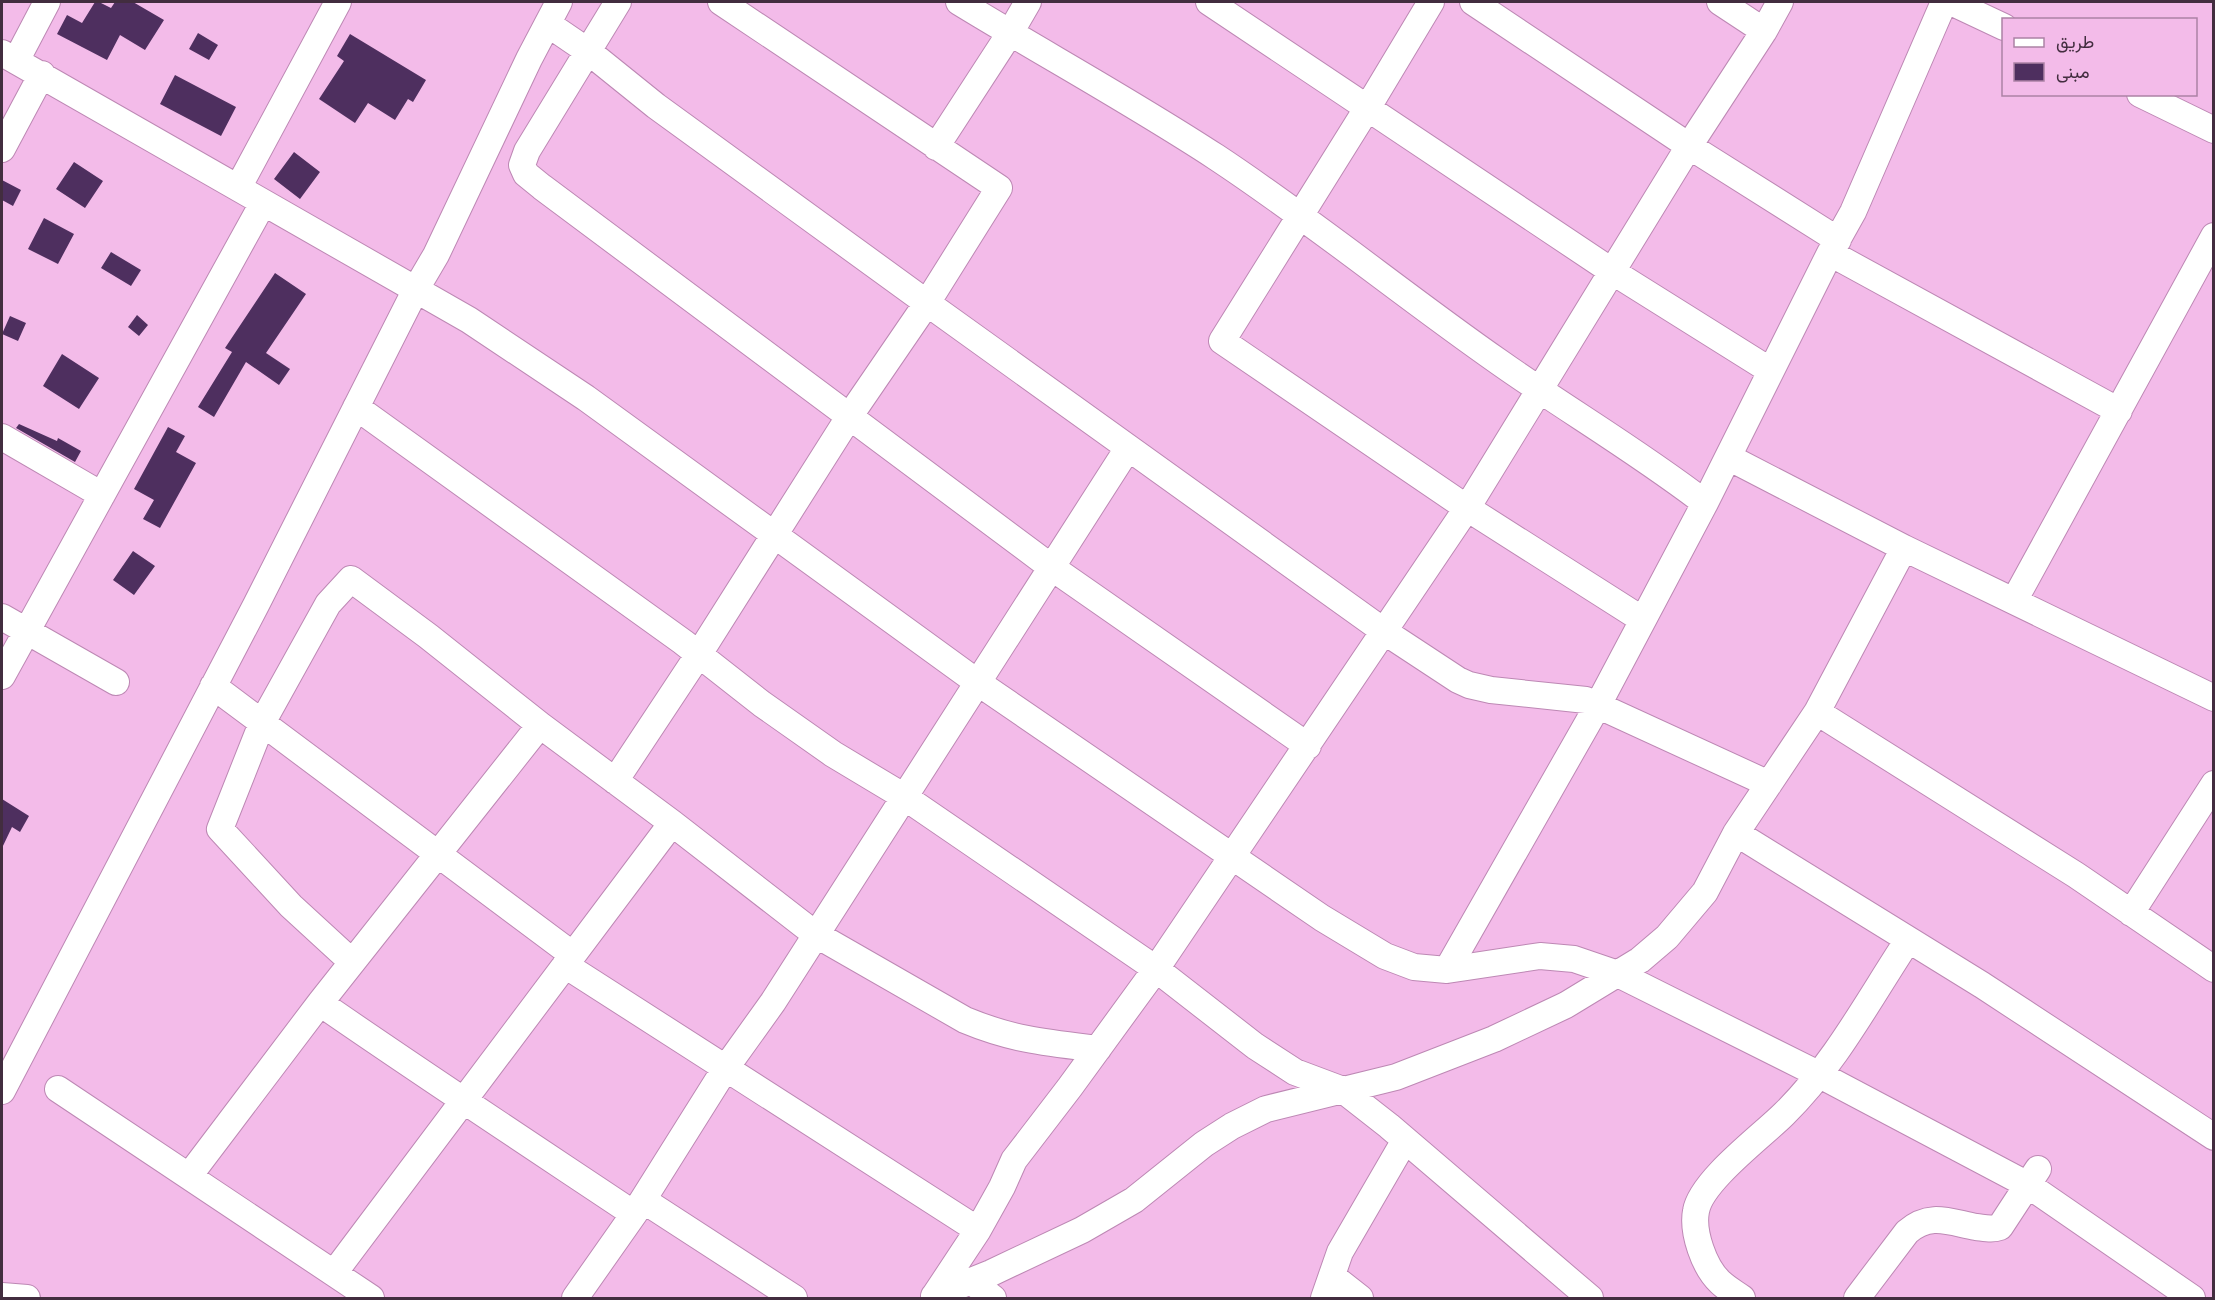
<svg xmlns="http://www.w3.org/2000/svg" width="2215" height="1300" viewBox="0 0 2215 1300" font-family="'Nunito Sans',Vazirmatn,sans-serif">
	<rect width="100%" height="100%" fill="#f3bbe9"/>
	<path fill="#4e2f5f" d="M95,2h4l12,6 4,-6h18l31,18 -19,30 -25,-15 -13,25 -50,-26 10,-19 15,8z
		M198,33l20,12 -9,15 -20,-11z
		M350,34l76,46 -13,22 -5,-3 -13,21 -27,-17 -13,20 -36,-24 25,-38 -7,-5z
		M175,75l61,32 -15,29 -61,-32z
		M294,152l26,20 -20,27 -26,-20z
		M74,162l29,19 -18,27 -29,-19z
		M2,180l19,10 -8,16 -11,-6z
		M44,218l30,16 -16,30 -30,-15z
		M111,252l30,18 -10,16 -30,-18z
		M275,273l31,21 -40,59 24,16 -11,16 -33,-23 -32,55 -16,-10 34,-55 -7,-4z
		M137,315l11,10 -9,11 -11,-9z
		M10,316l16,7 -8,18 -16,-7z
		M62,354l37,24 -20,31 -36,-23z
		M19,424l38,17 1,-3 23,13 -6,11 -59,-34z
		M168,427l17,9 -9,16 20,11 -36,65 -17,-9 11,-19 -20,-11z
		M133,551l22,15 -21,29 -21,-15z
		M2,799l27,17 -9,16 -8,-5 -10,21z"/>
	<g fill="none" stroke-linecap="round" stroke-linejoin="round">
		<defs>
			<path id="minor" d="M618,2l-91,149 -5,14 4,9 16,13 509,380 257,179
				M959,2c85,52 173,100 257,155 97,64 187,138 283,205 68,48 140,90 206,141
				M1209,2l404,270 158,99
				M1431,2l-63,105 -146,234 245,167 176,112
				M1473,2l216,144 149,94
				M1720,2l44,29
				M1951,2l53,25
				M548,24l41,28 67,54 271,197 458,329 73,48 11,5 22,5 95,10 183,84
				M2,53l467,267 117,78 391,284 345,236 63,38 29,11 33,3 93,-14 34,3 44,15 202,101 208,110 164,113
				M16,61l31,-59
				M2140,94l74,36
				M936,147l74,-114 18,-31
				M2,149l40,-75
				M238,188l100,-186
				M1830,253l289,158
				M356,407l327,235 79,62 71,50 70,42 253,173 99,77 40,26 48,18 46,36 201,172
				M2,437l100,58
				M1728,457l176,91 310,150
				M2014,601l200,-365
				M2,617l114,65
				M2,676l261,-473
				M213,686l360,269
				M1817,712l259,163 138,94
				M615,781l84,-127 150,-237 78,-114 72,-115 -278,-186
				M1736,833l246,152 232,152
				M2131,913l83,-129
				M352,962l-61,-56 -71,-77 42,-106 66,-119 23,-25 77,57 112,89 132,98 143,111 150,86c48,20 83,23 133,29
				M565,965l413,265
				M1447,970l151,-265 107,-202 125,-250 23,-41 91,-210
				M320,1003l220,-278
				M58,1089l313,209
				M2,1091l254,-486 160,-316 20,-34 93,-196 30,-57
				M189,1176l131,-173c104,72 209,141 314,211
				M643,1200l151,98
				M334,1273l338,-450
				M1332,1276l28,22
				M971,1281l22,17
				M935,1295l43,-65 24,-43 12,-27 56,-73 86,-118 311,-461 222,-362 75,-115 16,-29
				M2,1296l25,2
				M934,1296l57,-23 91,-43 52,-30 70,-56 28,-18 34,-17 130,-32 98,-38 72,-34 74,-45 27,-23 38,-45 31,-59 81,-121 87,-164
				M575,1298l59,-84 91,-145 48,-67 355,-554
				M1324,1298l16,-46 65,-112
				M1742,1298c-7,-5 -16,-10 -22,-16 -16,-15 -28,-50 -24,-71 5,-30 66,-75 88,-97 51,-50 85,-115 124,-174
				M1857,1298l50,-66c23,-20 42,-10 69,-5 9,1 16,3 24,0l38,-58"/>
		</defs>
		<use href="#minor" stroke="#bd88b4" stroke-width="28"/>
		<use href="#minor" stroke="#fff" stroke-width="26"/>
	</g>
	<rect width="2215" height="1300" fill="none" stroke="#422d3f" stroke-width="6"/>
	<rect x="2002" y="18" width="195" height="78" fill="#f3bbe9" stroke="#ac82a5" stroke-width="1.5"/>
	<rect x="2014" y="38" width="30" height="9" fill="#ffffff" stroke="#ac82a5" stroke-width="1.5"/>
	<text x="2056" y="48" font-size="18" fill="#422d3f">طريق</text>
	<rect x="2014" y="63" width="30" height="18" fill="#4e2f5f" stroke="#ac82a5" stroke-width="1.5"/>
	<text x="2056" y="78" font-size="18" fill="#422d3f">مبنى</text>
</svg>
